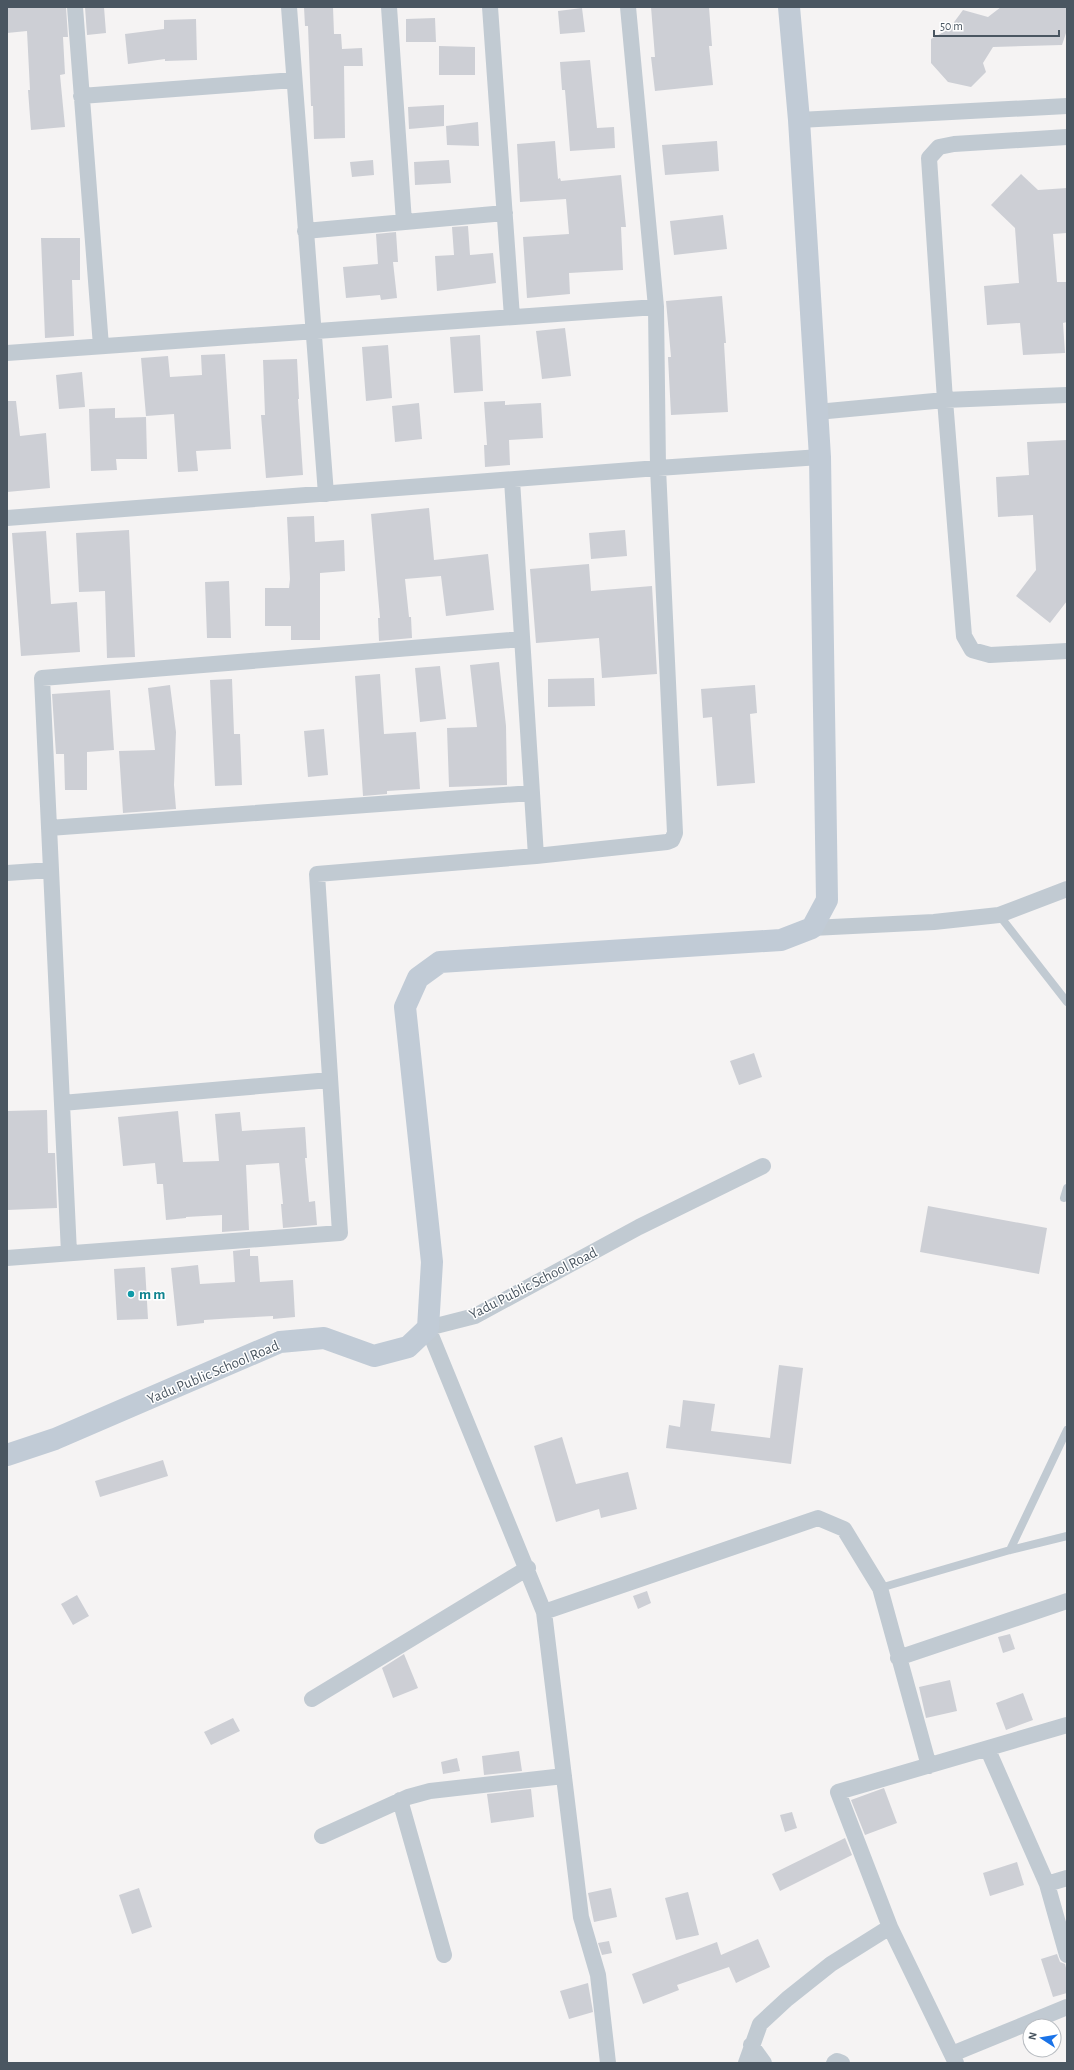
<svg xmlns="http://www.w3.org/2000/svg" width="1074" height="2070" viewBox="0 0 1074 2070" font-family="'Alegreya Sans',sans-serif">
	<rect width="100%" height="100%" fill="#f5f3f3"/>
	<path fill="#cdcfd5" d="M7,7h59l2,30h-5l2,37 -5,1 5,52 -34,3 -3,-40h2l-3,-59 -20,2z
		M85,7h19l2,26 -19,2z
		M304,7h29l1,27h7l1,15 20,-1 1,18h-19l1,72 -31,1 -1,-33h-2l-3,-80h-3z
		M651,7h58l3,39h-3l4,39 -58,6 -4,-34h4z
		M1001,7h66v23l-5,15 -69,2 -10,16 3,9 -15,15 -23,-5 -17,-19v-24l18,-10 14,-19 25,7z
		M582,8l3,24 -25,2 -2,-23z
		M435,18l1,24h-30v-23z
		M196,19l1,41 -32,1v-2l-37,5 -3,-30 39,-5v-9z
		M439,46l36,1v28h-36z
		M590,60l7,68 17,-1 1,21 -45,3 -5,-61h-3l-2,-28z
		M444,105v21l-35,3 -1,-22z
		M478,122l1,24 -32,-1 -1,-19z
		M555,141l3,38 2,-1 1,3 60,-6 5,52h-5l2,43 -54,3 1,21 -43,4 -4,-61 46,-3 -3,-35 -46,3 -3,-58z
		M717,141l2,30 -54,4 -3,-30z
		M373,160l1,15 -22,2 -2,-15z
		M449,160l2,23 -36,2 -1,-23z
		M1021,174l17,16 29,-2v45l-14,1 4,48h10v40l-4,1 2,30 -42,2 -3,-32 -33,2 -3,-39 35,-3 -4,-55 -24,-23z
		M723,215l4,34 -53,6 -4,-34z
		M468,226l2,29 23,-2 3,30 -59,8 -2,-35 19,-1 -2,-28z
		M396,232l2,30h-5l4,36 -16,2 -1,-5 -34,3 -3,-31 35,-3 -2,-30z
		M41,238h39v42h-8l2,56 -29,2z
		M722,296l4,47h-2l4,69 -57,3 -3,-58h3l-5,-56z
		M565,328l6,48 -29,3 -6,-48z
		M480,335l3,56 -29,2 -4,-56z
		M388,345l4,53 -26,3 -4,-54z
		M225,354l6,95 -35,2 2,20 -20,1 -4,-58 -28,2 -5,-58 27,-2 2,21 32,-2 -1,-20z
		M297,359l2,40h-1l5,76 -37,3 -5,-63h4l-2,-55z
		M82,372l3,35 -26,2 -3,-34z
		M7,401h9l4,35 26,-3 4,55 -43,4z
		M505,401v4l36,-2 2,35 -34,2 1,25 -25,2 -1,-22h3l-3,-43z
		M419,403l3,36 -27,3 -3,-36z
		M115,408v10l31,-1 1,42h-31l1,11 -26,1 -2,-62z
		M1067,440v161l-17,22 -34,-27 20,-26 -3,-55 -35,2 -2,-40 33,-2 -2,-33z
		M429,508l5,52 54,-6 6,56 -48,6 -5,-40 -36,3 4,38h2l1,21 -33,3 -1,-23h2l-9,-104z
		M314,516l1,26 29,-2 1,31 -25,2v67h-29v-14h-26v-38h24l1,-9 -3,-62z
		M129,530l6,127 -28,1 -2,-67 -26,1 -3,-59z
		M625,530l2,26 -36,3 -2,-26z
		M46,531l5,73 26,-2 3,50 -59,4 -9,-123z
		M589,564l2,27 61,-5 5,88 -55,4 -3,-40 -63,5 -6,-74z
		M229,581l2,57h-24l-2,-56z
		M499,662l7,64 1,59 -58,2 -2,-59 30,-1 -7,-62z
		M440,666l6,53 -26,3 -5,-54z
		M380,674l4,60 32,-2 4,57 -33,2v3l-24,2 -8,-120z
		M594,678l1,28 -47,1v-28z
		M232,679l2,55h6l2,51 -27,1 -5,-106z
		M170,685l6,47 -2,53 2,24 -53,4 -4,-62 36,-1 -7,-62z
		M755,685l2,28 -7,1 5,69 -38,3 -5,-69 -9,1 -2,-29z
		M110,690l4,60 -27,2v38h-22l-1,-36h-8l-4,-60z
		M324,729l4,46 -20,2 -4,-46z
		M754,1053l8,24 -23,8 -9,-24z
		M47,1110l1,43h7l2,55 -50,2v-99z
		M178,1111l5,51 36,-1 -4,-47 25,-2 2,19 63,-4 2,31h-2l4,44 6,-1 2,24 -34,3 -2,-24h2l-4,-41 -33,2 3,65 -27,2v-17l-36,2v1l-20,2 -3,-36h-6l-2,-21 -32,3 -5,-49z
		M928,1206l119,22 -8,46 -119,-22z
		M250,1249v7h8l2,26 33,-2 2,37 -22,2v-3l-38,2 -31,2v3l-27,3 -6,-58 27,-3 2,19 35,-2 -2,-31z
		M145,1267l3,52 -31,1 -3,-51z
		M779,1365l24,3 -12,96 -125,-16 3,-23 11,2 3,-27 32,4 -4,27 59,7z
		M562,1437l14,47 52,-12 9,37 -36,9 -2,-9 -43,13 -22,-76z
		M163,1460l5,16 -68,21 -5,-16z
		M647,1591l4,12 -13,6 -5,-13z
		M77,1595l12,21 -16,9 -12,-21z
		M1010,1634l5,15 -12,4 -5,-16z
		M404,1654l14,34 -25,10 -11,-30z
		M950,1680l7,31 -31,7 -7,-31z
		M1023,1693l10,27 -27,10 -10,-27z
		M233,1718l7,13 -29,14 -7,-13z
		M519,1751l3,20 -38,4 -2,-19z
		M457,1758l3,13 -17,3 -2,-12z
		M884,1788l13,35 -32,12 -14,-35z
		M531,1789l3,28 -43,6 -4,-29z
		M792,1812l5,16 -12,4 -5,-17z
		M845,1838l7,17 -72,36 -8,-17z
		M1017,1862l7,23 -34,11 -7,-23z
		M139,1888l13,39 -20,7 -13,-39z
		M611,1888l6,29 -23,5 -6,-29z
		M688,1892l11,43 -23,5 -11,-42z
		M758,1939l12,28 -34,16 -7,-16 -52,18 2,5 -36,14 -11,-30 85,-32 4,13z
		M609,1941l3,12 -10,2 -4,-12z
		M1057,1954l3,8 5,2 2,8v21l-14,4 -12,-38z
		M588,1983l5,29 -24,7 -9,-28z"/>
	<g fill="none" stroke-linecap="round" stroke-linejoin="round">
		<path stroke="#c1cad2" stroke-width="8" d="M999,915l68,87
			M1064,1198l3,-10
			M1010,1550l57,-120
			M880,1588l130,-38 57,-14"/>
		<path stroke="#c1cad2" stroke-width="16" d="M75,7l26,339
			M289,7l37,487
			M389,7l15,215
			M490,7l22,310
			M81,96l213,-16
			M799,120l268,-14
			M1067,137l-113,7 -15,3 -10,11 16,242 19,236 8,14 18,5 77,-4
			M305,231l200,-18
			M7,353l649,-46
			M817,412l128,-12 122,-5
			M512,480l24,376
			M7,518l651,-50 162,-11
			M49,828l483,-35
			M7,873l44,-3
			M812,928l122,-6 65,-7 68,-26
			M62,1103l268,-23
			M69,1253l-27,-575 480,-39
			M7,1258l333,-25 -23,-359 219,-18 131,-14 5,-2 3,-7 -17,-365 -2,-161 -28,-300
			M544,1612l274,-94 26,11 36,59 49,178
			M898,1658l169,-57
			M312,1699l216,-131
			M988,1750l59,134 20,71
			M400,1800l44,155
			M322,1836l86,-39 22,-6 134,-15
			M1047,1884l20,-6
			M890,1927l66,136
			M751,2045l13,18
			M952,2054l115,-47
			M608,2063l-10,-88 -17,-58 -37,-305 -116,-284 47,-12 164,-89 124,-61
			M746,2063l14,-39 27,-25 44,-35 59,-37 -52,-135 229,-67
			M834,2063l3,-2 5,2"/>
		<path stroke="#c1cbd6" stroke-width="22" d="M7,1455l48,-16 225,-97 44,-4 50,18 34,-9 20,-19 4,-66 -27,-255 13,-29 22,-16 341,-22 31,-12 15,-28 -7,-443 -21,-337 -10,-113"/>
	</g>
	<circle fill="#0f9aa8" stroke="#fff" stroke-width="1.5" cx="131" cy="1294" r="4"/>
	<g text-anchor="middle" stroke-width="3" stroke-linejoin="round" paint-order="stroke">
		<g font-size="15" fill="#4a5661" stroke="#fff">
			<text transform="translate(533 1283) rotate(-27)" y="5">Yadu Public School Road</text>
			<text transform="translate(213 1372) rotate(-23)" y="5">Yadu Public School Road</text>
		</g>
		<g font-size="15" font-weight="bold" fill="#0d838f" stroke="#fff" text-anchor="start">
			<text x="139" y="1299">m m</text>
		</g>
	</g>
	<rect width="1074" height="2070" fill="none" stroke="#4a5661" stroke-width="16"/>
	<g transform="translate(1042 2038) rotate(282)"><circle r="19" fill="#ffffff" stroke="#b7bbc0"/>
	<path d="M0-3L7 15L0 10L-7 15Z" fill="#1a73e8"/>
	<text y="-6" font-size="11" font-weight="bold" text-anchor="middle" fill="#4a5661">N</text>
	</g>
	<path d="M934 30v6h125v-6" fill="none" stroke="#4a5661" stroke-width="2"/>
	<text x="940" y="30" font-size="12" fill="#4a5661" stroke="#ffffff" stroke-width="3" paint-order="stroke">50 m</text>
</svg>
